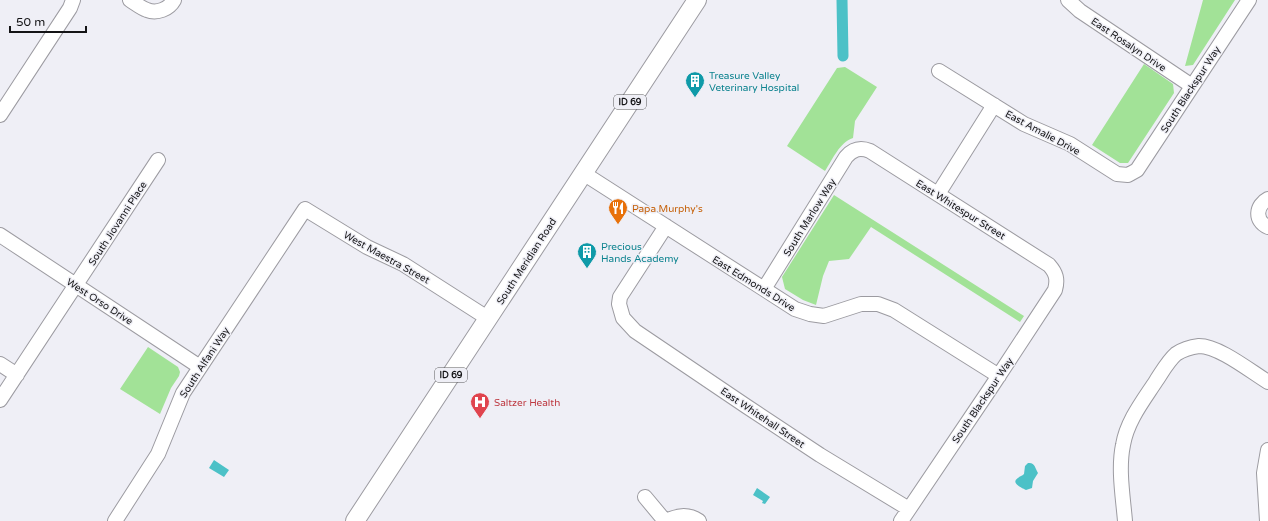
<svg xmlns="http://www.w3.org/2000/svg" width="1268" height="521" viewBox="0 0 1268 521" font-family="'Varela Round',sans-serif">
	<rect width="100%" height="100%" fill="#efeff6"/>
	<path fill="#a2e297" d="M1203,0h32l-42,65 -8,1z
		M1144,64l29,20 1,9 -46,70h-8l-28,-18z
		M845,67l32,20 -22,34 -2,17c-14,5 -20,21 -28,33l-38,-25 50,-78z
		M834,195l190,121 -4,6 -149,-95 -22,32 -20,2 -6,15 -7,29 -13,-5 -18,-11 -3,-12z
		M148,347l30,20 2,5 -1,4 -8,12 -11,26 -40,-25z"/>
	<path fill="#4cc1c7" d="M214,460l15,10 -5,7 -15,-9z
		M1028,463c7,-1 7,5 10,10l-5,8 -1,7 -6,2c-4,-2 -16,-7 -8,-12 2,-2 4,-2 6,-4l1,-8z
		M757,488l13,9 -5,7 -3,-1 1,-2 -10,-6z"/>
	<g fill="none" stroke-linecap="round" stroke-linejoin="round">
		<path stroke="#4cc1c7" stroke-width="11" d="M842,0l1,56"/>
		<defs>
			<path id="minor" d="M130,0c5,3 11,8 17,10 10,4 22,-1 27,-10
				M1068,0l12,11 112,75
				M939,71l85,53 46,20 47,30 11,1 9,-5 112,-170
				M0,115l70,-107 3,-8
				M583,173l212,136 15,5 14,2 37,-12h17l16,6 105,66
				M938,194l56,-89
				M1268,199c-12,6 -14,22 0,28
				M666,226l-46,71 -1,7 4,14 12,13 111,75 74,49 89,54
				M0,235l200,132
				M764,289l82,-132c7,-8 14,-10 24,-6l179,114c7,8 9,14 6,25l-63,96 -91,135
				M0,364l17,11
				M0,400l158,-240
				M645,497l20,24
				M115,521l43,-67 25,-61 122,-184 62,38 36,17 86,55
				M665,521c12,-5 22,-8 34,0
				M1125,521c-2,-24 -7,-52 -2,-76 4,-24 20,-44 33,-64 6,-9 12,-20 20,-27 6,-4 15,-7 23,-8 20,0 51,25 69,36
				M1267,521l-3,-48 4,-23"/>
			<path id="major" d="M355,521l342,-521"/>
		</defs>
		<use href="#minor" stroke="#9c9ba1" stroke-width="16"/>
		<use href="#major" stroke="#9c9ba1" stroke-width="20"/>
		<use href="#minor" stroke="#fff" stroke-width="14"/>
		<use href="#major" stroke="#fff" stroke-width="18"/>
	</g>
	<defs>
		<symbol id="building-pin" viewBox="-11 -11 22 30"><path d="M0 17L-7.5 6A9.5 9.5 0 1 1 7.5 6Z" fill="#0f9aa8" stroke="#efeff6"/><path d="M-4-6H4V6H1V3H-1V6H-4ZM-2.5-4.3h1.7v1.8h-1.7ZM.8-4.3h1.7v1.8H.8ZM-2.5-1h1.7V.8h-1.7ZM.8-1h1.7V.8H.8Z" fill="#fff"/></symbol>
		<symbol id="restaurant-pin" viewBox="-11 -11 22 30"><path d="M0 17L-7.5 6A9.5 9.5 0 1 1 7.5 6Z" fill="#e8710a" stroke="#efeff6"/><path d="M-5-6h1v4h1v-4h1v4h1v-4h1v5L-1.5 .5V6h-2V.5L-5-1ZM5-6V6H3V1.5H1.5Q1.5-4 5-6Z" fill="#fff"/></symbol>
		<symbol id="hospital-pin" viewBox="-11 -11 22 30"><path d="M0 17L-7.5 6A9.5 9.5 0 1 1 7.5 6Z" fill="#e0444e" stroke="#efeff6"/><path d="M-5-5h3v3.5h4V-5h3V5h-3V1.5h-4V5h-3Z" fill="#fff"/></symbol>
	</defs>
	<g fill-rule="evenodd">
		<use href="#building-pin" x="684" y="70" width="22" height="30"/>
		<use href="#restaurant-pin" x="607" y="197" width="22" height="30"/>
		<use href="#building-pin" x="576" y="241" width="22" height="30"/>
		<use href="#hospital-pin" x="469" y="391" width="22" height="30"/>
	</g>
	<g text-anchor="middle" stroke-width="3" stroke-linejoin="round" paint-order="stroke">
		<g fill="#efeff6" stroke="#565659" stroke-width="1">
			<rect x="614" y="95" width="32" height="14" rx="3"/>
			<rect x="435" y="368" width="32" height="14" rx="3"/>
		</g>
		<g font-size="9" font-weight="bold" fill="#141416">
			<text x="630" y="105">ID 69</text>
			<text x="451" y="378">ID 69</text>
		</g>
		<g font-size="10" fill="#141416" stroke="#efeff6">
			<text transform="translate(1129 44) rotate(34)" y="4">East Rosalyn Drive</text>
			<text transform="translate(1190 89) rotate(-57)" y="4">South Blackspur Way</text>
			<text transform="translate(1043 132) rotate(28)" y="4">East Amalie Drive</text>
			<text transform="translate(961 209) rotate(32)" y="4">East Whitespur Street</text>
			<text transform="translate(809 217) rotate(-58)" y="4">South Marlow Way</text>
			<text transform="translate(117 223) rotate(-57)" y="4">South Jiovanni Place</text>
			<text transform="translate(387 257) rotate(29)" y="4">West Maestra Street</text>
			<text transform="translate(526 261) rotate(-57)" y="4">South Meridian Road</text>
			<text transform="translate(754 283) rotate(32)" y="4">East Edmonds Drive</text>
			<text transform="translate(100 301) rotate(33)" y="4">West Orso Drive</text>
			<text transform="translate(204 362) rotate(-57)" y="4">South Alfani Way</text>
			<text transform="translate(982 400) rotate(-56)" y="4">South Blackspur Way</text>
			<text transform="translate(763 417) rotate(34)" y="4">East Whitehall Street</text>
		</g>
		<g font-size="10" fill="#0d838f" stroke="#efeff6" text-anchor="start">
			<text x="709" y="79">Treasure Valley<tspan x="709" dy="12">Veterinary Hospital</tspan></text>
			<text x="601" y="250">Precious<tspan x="601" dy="12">Hands Academy</tspan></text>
		</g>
		<g font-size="10" fill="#c56008" stroke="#efeff6" text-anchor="start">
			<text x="632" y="212">Papa Murphy's</text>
		</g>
		<g font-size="10" fill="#be3a42" stroke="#efeff6" text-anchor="start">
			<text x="494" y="406">Saltzer Health</text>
		</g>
	</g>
	<path d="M10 26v6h76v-6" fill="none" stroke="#141416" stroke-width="2"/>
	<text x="16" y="26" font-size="12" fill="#141416" stroke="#efeff6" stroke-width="3" paint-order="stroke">50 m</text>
</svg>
